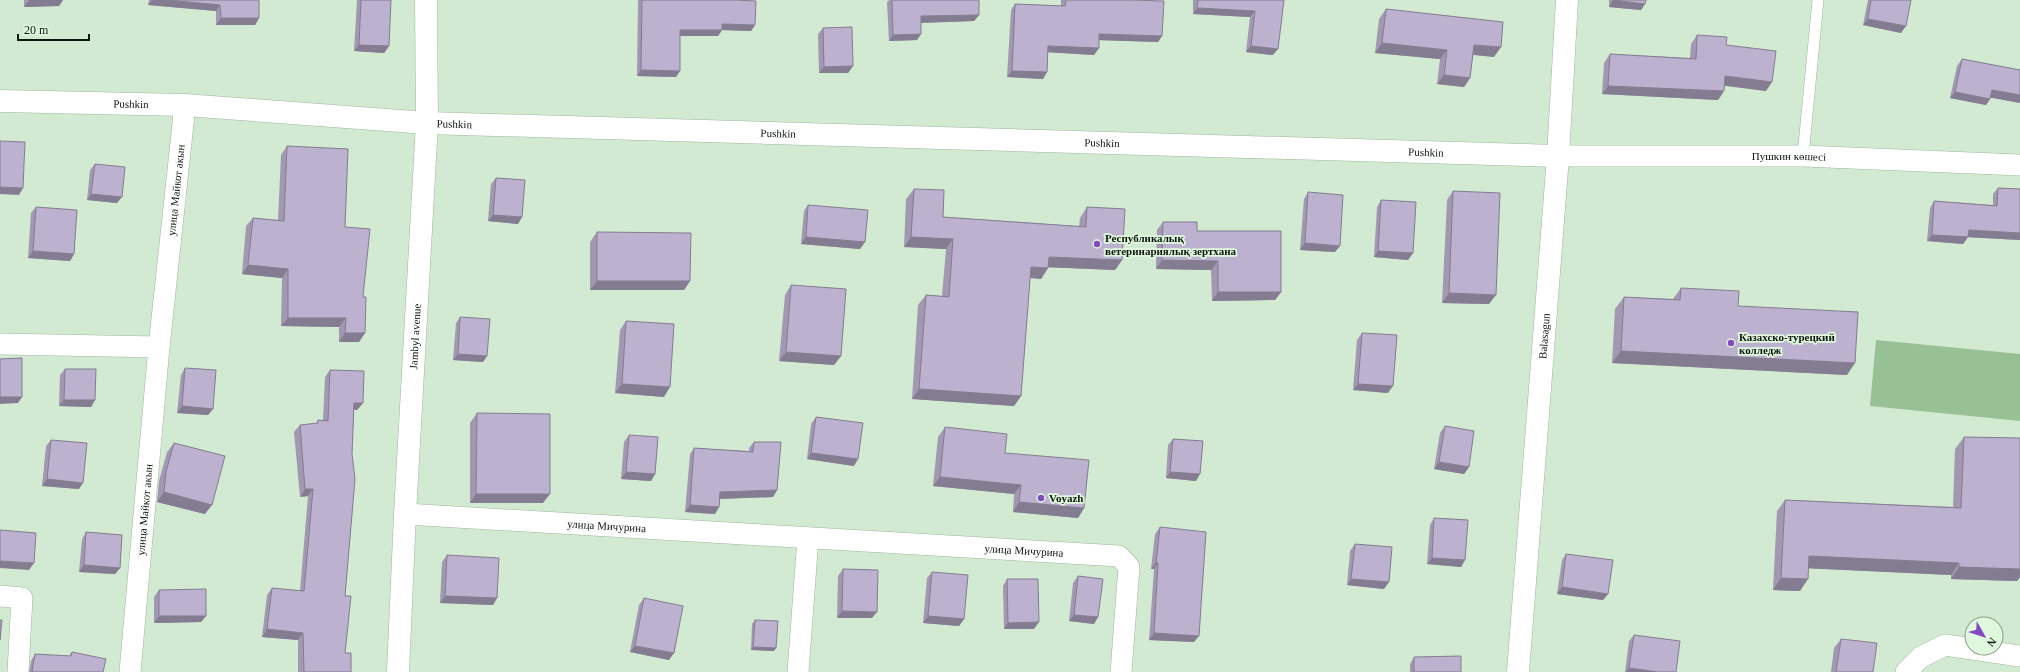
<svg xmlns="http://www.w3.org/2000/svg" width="2020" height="672" viewBox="0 0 2020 672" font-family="'Times New Roman',serif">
	<rect width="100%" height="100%" fill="#d2ead1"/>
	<path fill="#97c195" d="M1876,340l144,14v67l-150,-15z"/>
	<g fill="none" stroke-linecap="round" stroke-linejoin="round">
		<defs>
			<path id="lane" d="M1803,156l15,-156"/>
			<g id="street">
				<path id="s1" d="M1558,156h245l217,9"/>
				<path d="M0,344l159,3"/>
				<path id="s2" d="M405,514l714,42 10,11 -8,105"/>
				<path d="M0,596l22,2 -4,74"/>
				<path id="s3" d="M130,672l29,-325 26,-242"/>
				<path d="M798,672l10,-134"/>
				<path d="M1906,672l15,-15 24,-12 75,11"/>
			</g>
			<g id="secondary">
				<path id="s4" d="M0,101l185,4 242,18 1131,33"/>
				<path id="s5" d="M1518,672l40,-516 9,-156"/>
			</g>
			<g id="primary">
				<path id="s6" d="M398,672l7,-158 22,-391 -1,-123"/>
			</g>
		</defs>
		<use href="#lane" stroke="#9fb69e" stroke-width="12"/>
		<use href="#street" stroke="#9fb69e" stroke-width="22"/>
		<use href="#secondary" stroke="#9fb69e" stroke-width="23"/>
		<use href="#primary" stroke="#9fb69e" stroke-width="23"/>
		<use href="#lane" stroke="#fff" stroke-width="11"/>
		<use href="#street" stroke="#fff" stroke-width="21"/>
		<use href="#secondary" stroke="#fff" stroke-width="22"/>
		<use href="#primary" stroke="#fff" stroke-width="22"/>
	</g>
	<path fill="#a298b1" d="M24,0h39l-4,6 -35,1z
		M149,0h110v18l-4,7h-39v-14l-68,-6z
		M357,0h34l-2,46 -5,7 -30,-2z
		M638,0h97l20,25 -4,6 -29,-1 -4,6h-38l-4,41 -39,-1z
		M889,0h3l87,15 -5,6 -53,2v11l-4,6 -28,1 -2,-39z
		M1061,0h69l32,36 -4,6 -59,-2v8l-5,7 -46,-3 -1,20 -4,7 -36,-2 4,-67 4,-6 46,2z
		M1193,0h91l-11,55 -27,-3 4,-35 -57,-3z
		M1609,0h37l-5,10 -32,-3z
		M1868,0h43l-10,33 -38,-8z
		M1386,9l108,48 -21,-2 -3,23 -6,9 -27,-3 3,-25 -65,-6 4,-34z
		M823,28l30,38 -5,7h-29l-1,-39z
		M1697,35l29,10 40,46 -42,-6v6l-6,9 -116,-6 2,-31 6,-9 80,4 1,-14z
		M1962,59l57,11 1,-1v34l-29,-6 -5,8 -36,-7 7,-32z
		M287,146l58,81 18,70 2,36 -6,9h-20v-15l-58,-1 1,-48 -40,-4 4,-48 7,-8 25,2 3,-65z
		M95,164l22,39 -30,-3 3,-30z
		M496,178l26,39 -4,7 -30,-3 3,-37z
		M1998,188l22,1v51l-52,-3 -5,7 -36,-3 3,-33 4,-7 59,4v-11z
		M914,189l29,28 136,9 1,-8 7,-11 35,53 -7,10 -67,-3v1l-7,11 -11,-1 -9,118 -7,10 -102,-7 6,-94 8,-10 16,1 4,-47 -42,-2 2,-48z
		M1453,191l36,113 -47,-1 5,-103z
		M1308,192l27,60 -35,-2 4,-51z
		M1381,200l32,53 -5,7 -34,-3 3,-50z
		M808,205l57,37 -5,7 -59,-5 3,-33z
		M36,207l38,47 -4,7 -42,-3 3,-45z
		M1163,222l34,9 84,61 -6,8 -63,1 -1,-31 -55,-1 1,-39z
		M597,232l93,49 -6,9h-94v-48z
		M791,285l50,71 -7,9 -55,-4 6,-66z
		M1681,288l57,18 109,69 -235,-12 3,-54 9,-12 49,2z
		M460,317l27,39 -4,6 -30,-2 3,-37z
		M626,321l38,76 -49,-4 5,-63z
		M1362,333l26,60 -35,-3 4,-50z
		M185,368l28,41 -5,6 -31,-2 4,-38z
		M65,369l30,31 -4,7 -32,-1 1,-31z
		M330,370l33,33 -6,7h-3l-9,186v57l6,19h-53v-32l-36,-3 5,-42 5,-7 28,3 8,-95 -8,1 -6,-65 6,-7 16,-1 2,-4h5l2,-43z
		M477,413l66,90h-73v-80z
		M816,417l38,49 -47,-7 4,-35z
		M1445,426l24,41 -5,7 -30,-5 6,-36z
		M945,427l60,26 79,55 -6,10 -65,-6 1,-18 -81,-8 5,-49z
		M629,435l26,39 -4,7 -30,-2 3,-37z
		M1964,437l56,1v139l-3,4 -66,-2v-4l-143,-7 -8,23 -27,-1 4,-79 8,-11 168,7 2,-58z
		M1173,439l23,42 -30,-3 2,-33z
		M51,440l28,49 -37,-3 4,-40z
		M754,442l23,48 -4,7 -53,2 -1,8 -4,7 -30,-2 5,-58 4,-6 55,3v-3z
		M174,443l31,71 -48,-12 2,-21 8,-29z
		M1434,518l31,42 -4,7 -34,-3 3,-39z
		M1160,527l34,115 -45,-2 5,-71h-3l4,-35z
		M86,532l34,36 -5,6 -36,-2 3,-33z
		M1355,544l29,45 -37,-4 3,-34z
		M1566,554l42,40 -5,6 -46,-6 5,-34z
		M447,555l50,43 -4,7 -53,-2 2,-41z
		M843,569l29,49h-35l1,-42z
		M932,572l32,47 -5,7 -36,-3 4,-45z
		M1078,576l20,41 -4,7 -25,-3 4,-38z
		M1007,579l27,50h-30l-1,-43z
		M159,590l47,26 -5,6 -47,1v-26z
		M644,598l25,62 -39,-8 9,-47z
		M755,620l19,31 -23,-1 1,-26z
		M1634,635l42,37h-51l4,-31z
		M1841,639l32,33h-42l3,-24z
		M72,652l31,20h-74l2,-11 4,-7 34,2z
		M1414,657l47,15h-51v-8z"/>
	<path fill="#847c90" d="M29,0h34l-4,6 -35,1z
		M152,0h15l53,5 -4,6 -68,-6z
		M1613,0l32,4 -4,6 -32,-3z
		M1197,8l58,3 -5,6 -57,-3z
		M979,15l-5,6 -58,2 5,-7z
		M221,18h38l-4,7h-39z
		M1868,19l38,7 -5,7 -38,-8z
		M722,24l33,1 -4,6 -29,-1 -4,6h-42l4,-6z
		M921,34l-4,6 -28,1 4,-6z
		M1099,34l63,2 -4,6 -63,-2z
		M1382,43l65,7 -7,9 -65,-6z
		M359,45l30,1 -5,7 -30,-2z
		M1474,45l27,2 -7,10 -26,-3z
		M1048,46l51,2 -5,7 -50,-3z
		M1251,46l27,3 -5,6 -27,-3z
		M853,66l-5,7h-29l5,-6z
		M641,70l39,1 -4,6 -39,-1z
		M1012,71l35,1 -4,7 -36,-2z
		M1444,75l26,3 -6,9 -27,-3z
		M1725,76l47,6 -6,9 -48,-6z
		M1608,86l116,5 -6,9 -116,-6z
		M1992,90l28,5v8l-33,-6z
		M1955,92l35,7 -4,6 -36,-7z
		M0,187l23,1 -4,7 -19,-1z
		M91,194l31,3 -5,6 -30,-3z
		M493,215l29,2 -4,7 -30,-3z
		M1969,230l51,3v7l-56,-3z
		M1932,235l36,2 -5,7 -36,-3z
		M806,237l59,5 -5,7 -59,-5z
		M911,237l42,2 -7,10 -42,-2z
		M1305,243l35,3 -5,6 -35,-2z
		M33,251l41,3 -4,7 -42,-3z
		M1378,251l35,2 -5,7 -34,-3z
		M1049,257l73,3 -7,10 -73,-3z
		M1162,260l56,1 -7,9 -55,-1z
		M248,265l40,4 -6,9 -40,-4z
		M1031,267l17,1 -7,11 -18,-2z
		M597,281h93l-6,9h-94z
		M1218,292h63l-6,8 -63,1z
		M1449,293l47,2 -7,9 -47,-1z
		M288,318h58l-7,9 -58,-1z
		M345,333h20l-6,9h-20z
		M1621,351l234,12 -8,12 -235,-12z
		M786,352l55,4 -7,9 -55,-4z
		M458,354l29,2 -4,6 -30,-2z
		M622,384l48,3 -6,10 -49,-4z
		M1358,384l35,2 -5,7 -35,-3z
		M919,389l102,7 -7,10 -102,-7z
		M0,397h22l-4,6 -18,1z
		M64,400h31l-4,7 -32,-1z
		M354,403h9l-6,7h-8z
		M182,406l31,3 -5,6 -31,-2z
		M811,453l47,6 -4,7 -47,-7z
		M1439,462l30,5 -5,7 -30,-5z
		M626,472l29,2 -4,7 -30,-2z
		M1170,472l30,2 -4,7 -30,-3z
		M940,477l81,8 -7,9 -81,-8z
		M47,479l36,4 -4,6 -37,-3z
		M305,489h8l-5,7 -8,1z
		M777,490l-4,7 -57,2 4,-7z
		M164,492l48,13 -7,9 -48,-12z
		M476,494h74l-7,9h-73z
		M1019,502l65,6 -6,10 -65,-6z
		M690,505l29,2 -4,7 -30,-2z
		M1809,556l150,7 -8,12 -150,-7z
		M1432,558l33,2 -4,7 -34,-3z
		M0,561l34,2 -5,7 -29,-2z
		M1156,562l2,1 -4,6h-3z
		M84,565l36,3 -5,6 -36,-2z
		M1959,567l61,2v8l-3,4 -66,-2z
		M1781,578l27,1 -8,12 -27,-1z
		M1351,579l38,3 -5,7 -37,-4z
		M1562,587l46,7 -5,6 -46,-6z
		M445,596l52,2 -4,7 -53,-2z
		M842,611l35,1 -5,6h-35z
		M1074,615l24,2 -4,7 -25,-3z
		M159,616h47l-5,6 -47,1z
		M928,616l36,3 -5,7 -36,-3z
		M1039,622l-5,7h-30l4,-6z
		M267,629l36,4 -5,7 -36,-3z
		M1154,633l45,3 -5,6 -45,-2z
		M635,646l39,7 -5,7 -39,-8z
		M753,647l23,1 -2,3 -23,-1z
		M1629,668l29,4h-32z"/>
	<path fill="#bcb1ce" stroke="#847c90" d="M167,0h92v18h-38l-1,-13z
		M361,0h30l-2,46 -30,-1z
		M642,0h93l21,1 -1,24 -33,-1v6h-42v41l-39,-1z
		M892,0h87v15l-58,1v18l-28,1z
		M1066,0h64l34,1 -2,35 -63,-2v14l-51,-2 -1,26 -35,-1 3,-67 50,2z
		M1198,0h86l-6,49 -27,-3 4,-35 -58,-3z
		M1613,0h33l-1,4z
		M1871,0h40l-5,26 -38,-7z
		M1386,9l117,13 -2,25 -27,-2 -4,33 -26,-3 3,-25 -65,-7z
		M852,27l1,39 -29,1 -1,-39z
		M1697,35l30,2 -1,8 50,6 -4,31 -47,-6 -1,15 -116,-5 2,-32 86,5z
		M1962,59l58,11v25l-28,-5 -2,9 -35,-7z
		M0,141l25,1 -2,46 -23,-1z
		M287,146l61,3 -3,78 25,2 -7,68h3l-1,36h-20l1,-15h-58v-49l-40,-4 5,-47 31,3z
		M95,164l30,3 -3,30 -31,-3z
		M496,178l29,2 -3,37 -29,-2z
		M1998,188l22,1v44l-51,-3 -1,7 -36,-2 2,-34 63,5z
		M914,189l30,1 -1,27 143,10 1,-20 38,2 -3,51 -73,-3 -1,11 -17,-1 -10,129 -102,-7 7,-94 23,2 4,-58 -42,-2z
		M1453,191l47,2 -4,102 -47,-2z
		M1308,192l35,3 -3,51 -35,-3z
		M1381,200l35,2 -3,51 -35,-2z
		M808,205l60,5 -3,32 -59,-5z
		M36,207l41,3 -3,44 -41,-3z
		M1163,222h34v9h84v61h-63v-31l-56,-1z
		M597,232l94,1 -1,48h-93z
		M791,285l55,4 -5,67 -55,-4z
		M1681,288l58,3 -1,15 120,6 -3,51 -234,-12 3,-54 56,3z
		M460,317l30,2 -3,37 -29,-2z
		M626,321l48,3 -4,63 -48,-3z
		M1362,333l35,2 -4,51 -35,-2z
		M22,358v39h-22v-38z
		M185,368l31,2 -3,39 -31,-3z
		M65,369h31l-1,31h-31z
		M330,370l34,1 -1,32h-9l-2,51 3,25 -10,117h6l-6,57h6v19h-47l-1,-39 -36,-4 5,-41 32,3 9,-102h-8l-5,-64 18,-2v-3l10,1z
		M477,413l73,1v80h-74z
		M816,417l47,6 -5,36 -47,-6z
		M1445,426l29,5 -5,36 -30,-5z
		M945,427l62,7 -2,19 84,7 -5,48 -65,-6 2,-17 -81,-8z
		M629,435l29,2 -3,37 -29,-2z
		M1964,437l56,1v131l-61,-2v-4l-150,-7 -1,23 -27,-1 4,-78 176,8z
		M1173,439l30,2 -3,33 -30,-2z
		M51,440l36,3 -4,40 -36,-4z
		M754,442h27l-4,48 -57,2 -1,15 -29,-2 4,-57 59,4z
		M174,443l51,13 -13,49 -48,-13 2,-20z
		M1434,518l34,2 -3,40 -33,-2z
		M1160,527l46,5 -7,104 -45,-3 4,-70 -2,-1z
		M0,530l36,3 -2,30 -34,-2z
		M86,532l36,3 -2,33 -36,-3z
		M1355,544l37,3 -3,35 -38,-3z
		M1566,554l47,6 -5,34 -46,-7z
		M447,555l52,3 -2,40 -52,-2z
		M843,569l35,1 -1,42 -35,-1z
		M932,572l36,3 -4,44 -36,-3z
		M1078,576l25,3 -5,38 -24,-2z
		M1007,579h31l1,43 -31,1z
		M206,589v27h-47v-26z
		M644,598l39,8 -9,47 -39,-7z
		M0,620h2l-2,20z
		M755,620l23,1 -2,27 -23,-1z
		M1634,635l46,6 -4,31h-18l-29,-4z
		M1841,639l36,4 -4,29h-37z
		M72,652l34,7 -3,13h-71l3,-18 36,2z
		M1461,656v16h-47v-15z"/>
	<g fill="#834ac1" stroke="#dff8de" stroke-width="1.5">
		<circle cx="1097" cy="244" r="4"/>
		<circle cx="1731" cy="343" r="4"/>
		<circle cx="1041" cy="498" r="4"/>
	</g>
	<g text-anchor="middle" stroke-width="3.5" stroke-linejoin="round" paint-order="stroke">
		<g font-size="11" fill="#0d160d" stroke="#dff8de">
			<text dy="4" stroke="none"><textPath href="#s4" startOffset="131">Pushkin</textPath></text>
			<text dy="4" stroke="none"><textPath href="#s4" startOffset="455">Pushkin</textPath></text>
			<text dy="4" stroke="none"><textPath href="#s4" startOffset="779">Pushkin</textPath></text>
			<text dy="4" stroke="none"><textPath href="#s4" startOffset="1103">Pushkin</textPath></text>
			<text dy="4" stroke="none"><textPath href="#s4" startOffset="1427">Pushkin</textPath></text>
			<text dy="4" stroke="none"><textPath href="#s1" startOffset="231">Пушкин көшесі</textPath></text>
			<text dy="4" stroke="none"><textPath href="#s3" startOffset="484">улица Майкот акын</textPath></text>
			<text dy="4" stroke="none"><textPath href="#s6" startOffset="336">Jambyl avenue</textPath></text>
			<text dy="4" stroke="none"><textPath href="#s5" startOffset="337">Balasagun</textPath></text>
			<text dy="4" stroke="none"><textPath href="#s3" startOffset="163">улица Майкот акын</textPath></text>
			<text dy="4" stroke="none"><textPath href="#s2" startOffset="202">улица Мичурина</textPath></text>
			<text dy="4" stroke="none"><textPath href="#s2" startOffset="620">улица Мичурина</textPath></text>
		</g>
		<g font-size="11" font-weight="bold" fill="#0d160d" stroke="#dff8de" text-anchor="start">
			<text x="1105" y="242">Республикалық<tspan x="1105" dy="13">ветеринариялық зертхана</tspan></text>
			<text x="1739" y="341">Казахско-турецкий<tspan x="1739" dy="13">колледж</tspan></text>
			<text x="1049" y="502">Voyazh</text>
		</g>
	</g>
	<g transform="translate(1984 636) rotate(129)"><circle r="19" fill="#dff8de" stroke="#8b9e8a"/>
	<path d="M0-3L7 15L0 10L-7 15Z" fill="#834ac1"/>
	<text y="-6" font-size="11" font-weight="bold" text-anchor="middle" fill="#0d160d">N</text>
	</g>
	<path d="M18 34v6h71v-6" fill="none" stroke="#0d160d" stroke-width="2"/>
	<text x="24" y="34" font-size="12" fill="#0d160d" stroke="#dff8de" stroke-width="3" paint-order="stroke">20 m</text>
</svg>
